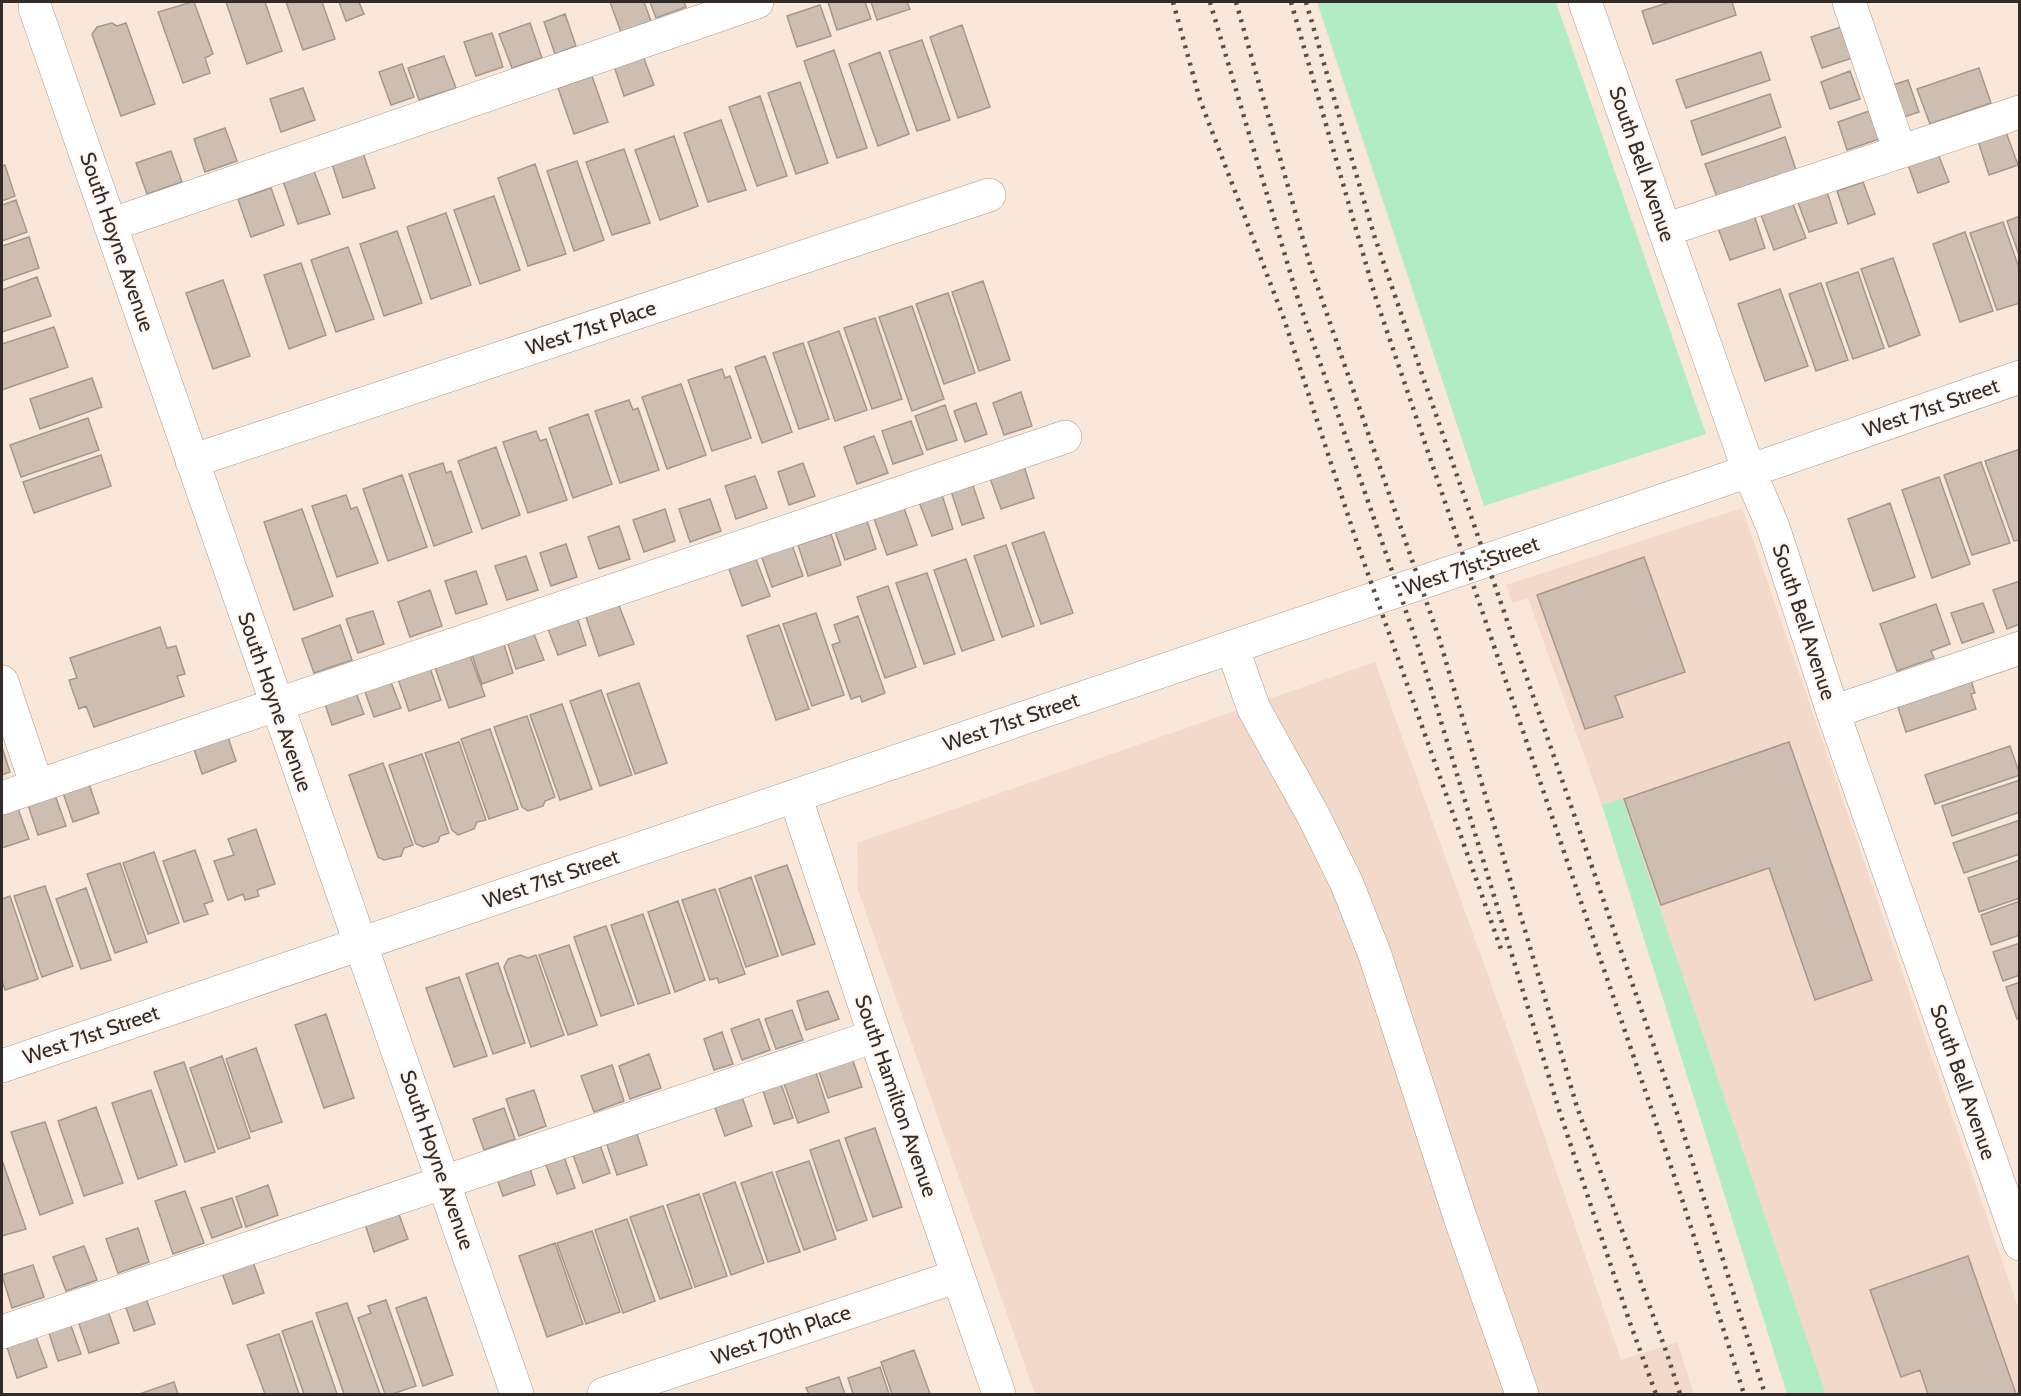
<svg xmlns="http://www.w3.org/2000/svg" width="2021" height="1396" viewBox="0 0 2021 1396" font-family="Cabin,sans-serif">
	<rect width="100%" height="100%" fill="#f9e7da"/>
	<path fill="#f2d9c9" d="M1742,508l277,802v84h-193l-204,-596 -20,7 -74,-207 -15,5 -7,-18z
		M1375,662l137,380 109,318 56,-18 17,52h-659l-177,-504 -1,-47z"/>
	<path fill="#b2ecc2" d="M1317,2h239l150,432 -222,72z
		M1622,798l204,596h-39l-185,-589z"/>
	<path fill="#cebdb1" stroke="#a7978b" stroke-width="1.5" d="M192,2h2l19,52 -8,4 5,15 -27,10 -25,-71z
		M226,2h39l17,49 -35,13z
		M286,2h36l13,37 -32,11z
		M339,2h20l5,12 -18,7z
		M610,2h34l7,19 -30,11z
		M650,2h34l2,5 -30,11z
		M828,2h37l6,17 -34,11z
		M871,2h36l3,7 -33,11z
		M1670,2h62l4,13 -83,29 -11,-33z
		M820,5l11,31 -34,11 -10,-31z
		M565,14l11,32 -21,8 -11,-32z
		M112,23l5,3 9,-3 29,81 -34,12 -29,-82 5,-7z
		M530,23l12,35 -30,10 -13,-34z
		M962,25l28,82 -32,11 -28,-81z
		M1841,27l11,31 -30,10 -11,-31z
		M492,33l11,34 -27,9 -12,-34z
		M922,40l28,80 -33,11 -28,-80z
		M834,50l33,98 -30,10 -33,-97z
		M880,52l29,82 -31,12 -29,-82z
		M1761,52l9,28 -84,28 -10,-28z
		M444,56l12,32 -37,12 -11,-32z
		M643,56l11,29 -30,11 -10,-30z
		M402,64l12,33 -23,8 -12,-33z
		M1979,68l12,35 -61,21 -13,-35z
		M1850,71l10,28 -30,10 -9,-27z
		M592,76l16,46 -34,12 -16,-46z
		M1908,80l11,32 -18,6 -11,-32z
		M800,82l28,81 -32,11 -28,-81z
		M303,88l12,32 -34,12 -11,-33z
		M1770,94l11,33 -79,28 -11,-34z
		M760,96l27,80 -30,10 -28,-79z
		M1869,111l10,28 -32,11 -9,-28z
		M721,120l25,70 -38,12 -24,-69z
		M225,128l12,33 -32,11 -11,-33z
		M2006,132l12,33 -29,10 -11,-34z
		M674,136l24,70 -38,14 -25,-70z
		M1785,137l11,33 -79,27 -12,-33z
		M624,149l26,74 -38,12 -26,-73z
		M171,151l11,31 -35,12 -11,-31z
		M1937,151l12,31 -31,11 -11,-31z
		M363,153l12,35 -32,10 -11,-34z
		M577,161l27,79 -30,11 -27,-80z
		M535,164l31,90 -38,12 -30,-88z
		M5,165l10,31 -13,5v-35z
		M314,171l16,43 -32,10 -15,-43z
		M1863,182l12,32 -27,10 -11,-33z
		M271,188l13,37 -33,12 -13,-38z
		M1826,189l11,34 -28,9 -12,-32z
		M494,196l26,74 -40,14 -26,-74z
		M16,200l11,32 -25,9v-36z
		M1793,204l13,34 -32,12 -13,-35z
		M446,213l25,72 -40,14 -24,-72z
		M1754,215l11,33 -35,12 -12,-32z
		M2020,216v42l-13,-37z
		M2003,222l17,49v32l-23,7 -27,-77z
		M397,231l25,72 -38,13 -24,-72z
		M1965,232l28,79 -33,11 -27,-78z
		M29,237l10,31 -37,13v-35z
		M348,247l26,72 -38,13 -25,-72z
		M1893,258l27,77 -31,12 -28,-78z
		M301,263l25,72 -37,14 -25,-74z
		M1858,272l26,76 -31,11 -27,-76z
		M37,277l14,39 -49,16v-42z
		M223,280l27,76 -37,13 -27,-76z
		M983,281l27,79 -31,11 -27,-79z
		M1821,283l27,77 -32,11 -27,-77z
		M1780,289l28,77 -43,15 -27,-77z
		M948,293l27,80 -31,11 -28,-80z
		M912,306l32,93 -32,12 -33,-94z
		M875,318l27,81 -30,10 -28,-81z
		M54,327l14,40 -66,23v-46z
		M839,331l28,79 -32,11 -27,-79z
		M803,343l26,76 -30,10 -26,-76z
		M765,356l27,76 -30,11 -27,-76z
		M722,369l3,9 5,-2 21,62 -39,13 -24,-71z
		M92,378l10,29 -62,22 -10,-30z
		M681,384l25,71 -39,14 -25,-72z
		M1021,392l11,34 -28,9 -11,-32z
		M629,400l4,10 5,-2 21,62 -39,13 -25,-72z
		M976,403l11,31 -22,8 -11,-31z
		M945,405l12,35 -30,10 -12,-34z
		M588,414l24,70 -39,14 -24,-70z
		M88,418l11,32 -78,27 -11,-32z
		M911,421l12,33 -30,10 -11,-33z
		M536,431l4,10 6,-2 21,61 -39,13 -25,-71z
		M874,436l14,37 -31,11 -13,-37z
		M496,447l24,68 -38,14 -24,-68z
		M2020,449v91l-6,1 -29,-80z
		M101,455l10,31 -77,27 -11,-31z
		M1981,462l29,81 -38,12 -28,-80z
		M443,463l3,10 5,-2 21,61 -38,14 -25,-72z
		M803,463l12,33 -26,9 -11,-33z
		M1024,466l10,32 -33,11 -11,-31z
		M402,475l25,72 -39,14 -25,-72z
		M755,476l12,32 -31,11 -11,-33z
		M1939,477l31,87 -38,14 -30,-88z
		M972,483l12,35 -22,7 -11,-34z
		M346,495l5,14 6,-2 21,56 -41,14 -25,-71z
		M942,495l11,34 -21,7 -13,-34z
		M710,499l11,32 -31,11 -11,-33z
		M902,502l15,43 -30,10 -15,-42z
		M1890,503l25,74 -42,14 -25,-72z
		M302,509l31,87 -39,14 -30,-88z
		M665,509l10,32 -31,11 -11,-32z
		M865,515l11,34 -31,11 -12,-34z
		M619,526l11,33 -31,10 -11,-32z
		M1044,532l29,81 -32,11 -29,-81z
		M831,534l10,31 -33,11 -10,-31z
		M791,542l12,34 -31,11 -12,-35z
		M566,544l11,33 -26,9 -11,-33z
		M1006,545l28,81 -32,11 -28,-81z
		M754,554l16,42 -28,10 -15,-43z
		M526,556l12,34 -31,10 -12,-34z
		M1644,557l41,115 -70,24 8,21 -38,12 -48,-134z
		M966,559l28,81 -32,11 -28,-81z
		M476,571l11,33 -31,10 -11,-33z
		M927,573l28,81 -31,10 -28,-81z
		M2020,581v43l-13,5 -14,-39z
		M888,586l28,81 -31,11 -28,-81z
		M430,590l12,36 -32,11 -12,-35z
		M618,603l16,41 -35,12 -14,-42z
		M1983,603l11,29 -32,11 -11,-30z
		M1936,604l14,40 -19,7 3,7 -37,13 -17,-47z
		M373,611l11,33 -26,9 -12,-34z
		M816,613l28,82 -32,11 -29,-82z
		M576,614l10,31 -28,10 -12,-31z
		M858,616l27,77 -23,9 -2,-6 -9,3 -19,-54 8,-3 -6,-17z
		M340,625l12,35 -38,13 -12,-34z
		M779,625l30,84 -33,11 -29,-84z
		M160,627l7,21 9,-2 9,28 -8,2 7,20 -90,31 -8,-21 -7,3 -10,-29 8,-2 -7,-20z
		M532,629l12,31 -28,9 -10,-31z
		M502,638l11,35 -31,11 -12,-35z
		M468,650l17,46 -36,12 -16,-46z
		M429,665l12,35 -32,11 -12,-35z
		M389,677l12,31 -27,9 -11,-31z
		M1970,677l5,16 -4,1 5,15 -70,23 -10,-31z
		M639,683l28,80 -32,11 -28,-80z
		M355,690l9,24 -32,11 -8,-24z
		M601,690l31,85 -32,11 -30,-85z
		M562,704l30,85 -32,11 -30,-85z
		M527,716l28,81 -10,4 -2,5 -15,5 -6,-4 -28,-80z
		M490,729l28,80 -29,10 -28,-80z
		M226,731l10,30 -34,13 -10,-31z
		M459,742l27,78 -9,2 -3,7 -16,6 -6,-5 -27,-77z
		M1789,742l83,238 -57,20 -46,-132 -108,37 -37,-106z
		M2010,746l10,29 -85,29 -10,-29z
		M2,747l8,25 -8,3z
		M422,754l27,79 -9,3 -2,6 -15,5 -7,-3 -27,-79z
		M383,763l30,82 -9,3 -3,8 -17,4 -6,-3 -29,-82z
		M2020,780v32l-68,24 -10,-30z
		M88,781l11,32 -26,9 -11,-32z
		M54,792l12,34 -28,9 -11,-33z
		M17,806l12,33 -27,9v-36z
		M2020,820v34l-56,19 -11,-30z
		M256,829l19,55 -18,6 2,6 -14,4 -2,-6 -15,6 -14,-39 20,-6 -6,-16z
		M195,850l18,51 -9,3 4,10 -24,8 -21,-61z
		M154,852l25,71 -31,11 -25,-71z
		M2020,860v38l-41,14 -11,-34z
		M120,863l27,79 -32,11 -28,-79z
		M787,865l28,79 -33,11 -27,-79z
		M751,877l27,79 -32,11 -27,-78z
		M45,886l28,80 -31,11 -28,-81z
		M86,888l25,72 -30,9 -25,-70z
		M715,889l30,85 -26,9 -2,-5 -7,2 -28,-80z
		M10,896l28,83 -33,11 -3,-9v-82z
		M678,901l27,79 -30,12 -27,-80z
		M2020,901v34l-29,10 -10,-30z
		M643,914l27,79 -32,11 -27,-79z
		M606,926l28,79 -33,11 -27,-79z
		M2020,943v32l-17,6 -10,-29z
		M569,945l28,80 -29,10 -29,-80z
		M520,955l8,3 8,-3 28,80 -33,12 -27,-80 4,-8z
		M498,963l27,80 -32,11 -27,-80z
		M459,977l28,79 -33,11 -28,-79z
		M2020,982v36l-3,1 -11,-32z
		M828,991l11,28 -33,11 -9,-29z
		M792,1010l11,30 -27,9 -11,-30z
		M326,1014l28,84 -30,10 -29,-83z
		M759,1019l11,31 -28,10 -11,-31z
		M722,1032l11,32 -19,6 -10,-31z
		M256,1048l26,74 -31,10 -25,-73z
		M649,1054l12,34 -31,11 -11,-33z
		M851,1055l11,32 -34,11 -11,-32z
		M222,1056l28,82 -32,11 -28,-81z
		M184,1062l31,90 -30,10 -31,-90z
		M612,1065l12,36 -30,11 -13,-36z
		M814,1067l15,45 -31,11 -16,-45z
		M780,1081l13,37 -19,6 -12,-36z
		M151,1090l26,75 -39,14 -26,-76z
		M534,1090l12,36 -27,10 -13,-37z
		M742,1097l10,29 -27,10 -11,-31z
		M96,1107l27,76 -39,13 -26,-75z
		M504,1108l11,31 -31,11 -11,-31z
		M45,1122l28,81 -33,12 -29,-83z
		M875,1128l27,79 -29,10 -28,-79z
		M636,1131l11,34 -30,10 -11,-33z
		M839,1140l28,80 -30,11 -27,-81z
		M599,1142l11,31 -27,10 -11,-31z
		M563,1154l12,34 -18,6 -13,-34z
		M2,1160l24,69 -24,7z
		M809,1161l27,78 -32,11 -28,-78z
		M529,1165l6,20 -32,11 -7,-20z
		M772,1172l28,80 -32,10 -27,-79z
		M735,1182l29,81 -33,12 -28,-81z
		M268,1185l10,30 -32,12 -10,-30z
		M185,1191l19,52 -31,11 -18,-53z
		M699,1194l28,82 -32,11 -28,-82z
		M232,1198l10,29 -30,11 -11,-30z
		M663,1206l29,82 -32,11 -30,-82z
		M397,1209l11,30 -34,13 -10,-31z
		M627,1219l28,82 -32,12 -28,-83z
		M138,1228l11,34 -31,11 -12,-34z
		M592,1231l28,81 -34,12 -29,-81z
		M555,1243l28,81 -36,13 -28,-81z
		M84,1246l13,34 -31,11 -13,-34z
		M1968,1256l48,138h-88l-8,-24 -19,7 -31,-87z
		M252,1259l12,34 -31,11 -12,-34z
		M33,1265l11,32 -32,11 -10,-33z
		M426,1297l27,78 -30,11 -27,-78z
		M146,1298l9,26 -21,7 -9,-26z
		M386,1300l30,86 -24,8h-7l-27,-76 13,-5 -3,-7z
		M347,1303l33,91h-36l-28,-81z
		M108,1311l11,32 -30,10 -11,-32z
		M312,1321l25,73h-33l-22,-63z
		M70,1323l11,31 -23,7 -10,-31z
		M35,1334l12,33 -30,11 -11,-34z
		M279,1334l20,60h-34l-18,-49z
		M914,1350l16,44h-38l-11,-32z
		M880,1367l9,27h-36l-5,-16z
		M839,1377l6,17h-36l-3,-6z
		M174,1382l4,12h-35l-1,-1z"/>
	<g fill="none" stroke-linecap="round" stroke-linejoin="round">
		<defs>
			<path id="minor" d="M1585,2l164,469 24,56 60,185 187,532
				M1849,2l51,150
				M35,8l482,1386
				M110,225l647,-223
				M1665,230l355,-118
				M192,461l797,-266
				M1232,647l22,62 59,106 34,69 28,71 85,262 62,177
				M2,682l35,104
				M1833,712l187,-64
				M795,796l80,240 124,358
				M2,798l1063,-361
				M2,1332l873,-296
				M604,1394l354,-118"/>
			<path id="major" d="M2,1066l1747,-595 271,-94"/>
		</defs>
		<use href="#minor" stroke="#a9998d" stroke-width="34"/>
		<use href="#major" stroke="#a9998d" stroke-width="34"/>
		<use href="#minor" stroke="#fff" stroke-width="33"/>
		<use href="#major" stroke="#fff" stroke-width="33"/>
		<path stroke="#584f49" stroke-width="4.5" stroke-dasharray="3 6" stroke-linecap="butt" d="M1173,2l27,98 84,219 72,221 146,412
			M1210,2l88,297 120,347 142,467 70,210 26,71
			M1236,2l75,266 128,370 138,469 89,244 14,43
			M1291,2l85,297 305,897 63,198
			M1306,2l68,233 304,881 87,278"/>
	</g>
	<g text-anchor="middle" stroke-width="4.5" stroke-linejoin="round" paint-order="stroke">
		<g font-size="21" fill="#322b27" stroke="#fef6f1">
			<text transform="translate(1642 164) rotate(71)" y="7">South Bell Avenue</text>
			<text transform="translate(117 242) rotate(71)" y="7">South Hoyne Avenue</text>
			<text transform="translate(591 328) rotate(-18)" y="7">West 71st Place</text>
			<text transform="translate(1931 408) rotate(-19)" y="7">West 71st Street</text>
			<text transform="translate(1471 566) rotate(-19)" y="7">West 71st Street</text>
			<text transform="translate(1804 622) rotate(72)" y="7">South Bell Avenue</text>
			<text transform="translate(275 702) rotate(71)" y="7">South Hoyne Avenue</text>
			<text transform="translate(1011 722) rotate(-19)" y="7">West 71st Street</text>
			<text transform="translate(551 879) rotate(-19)" y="7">West 71st Street</text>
			<text transform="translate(91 1035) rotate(-19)" y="7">West 71st Street</text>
			<text transform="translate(1963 1082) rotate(71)" y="7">South Bell Avenue</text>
			<text transform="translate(896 1096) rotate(71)" y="7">South Hamilton Avenue</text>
			<text transform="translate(437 1160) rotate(71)" y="7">South Hoyne Avenue</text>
			<text transform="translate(781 1335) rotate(-19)" y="7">West 70th Place</text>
		</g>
	</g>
	<rect width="2021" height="1396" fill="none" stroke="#322b27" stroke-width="6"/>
</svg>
